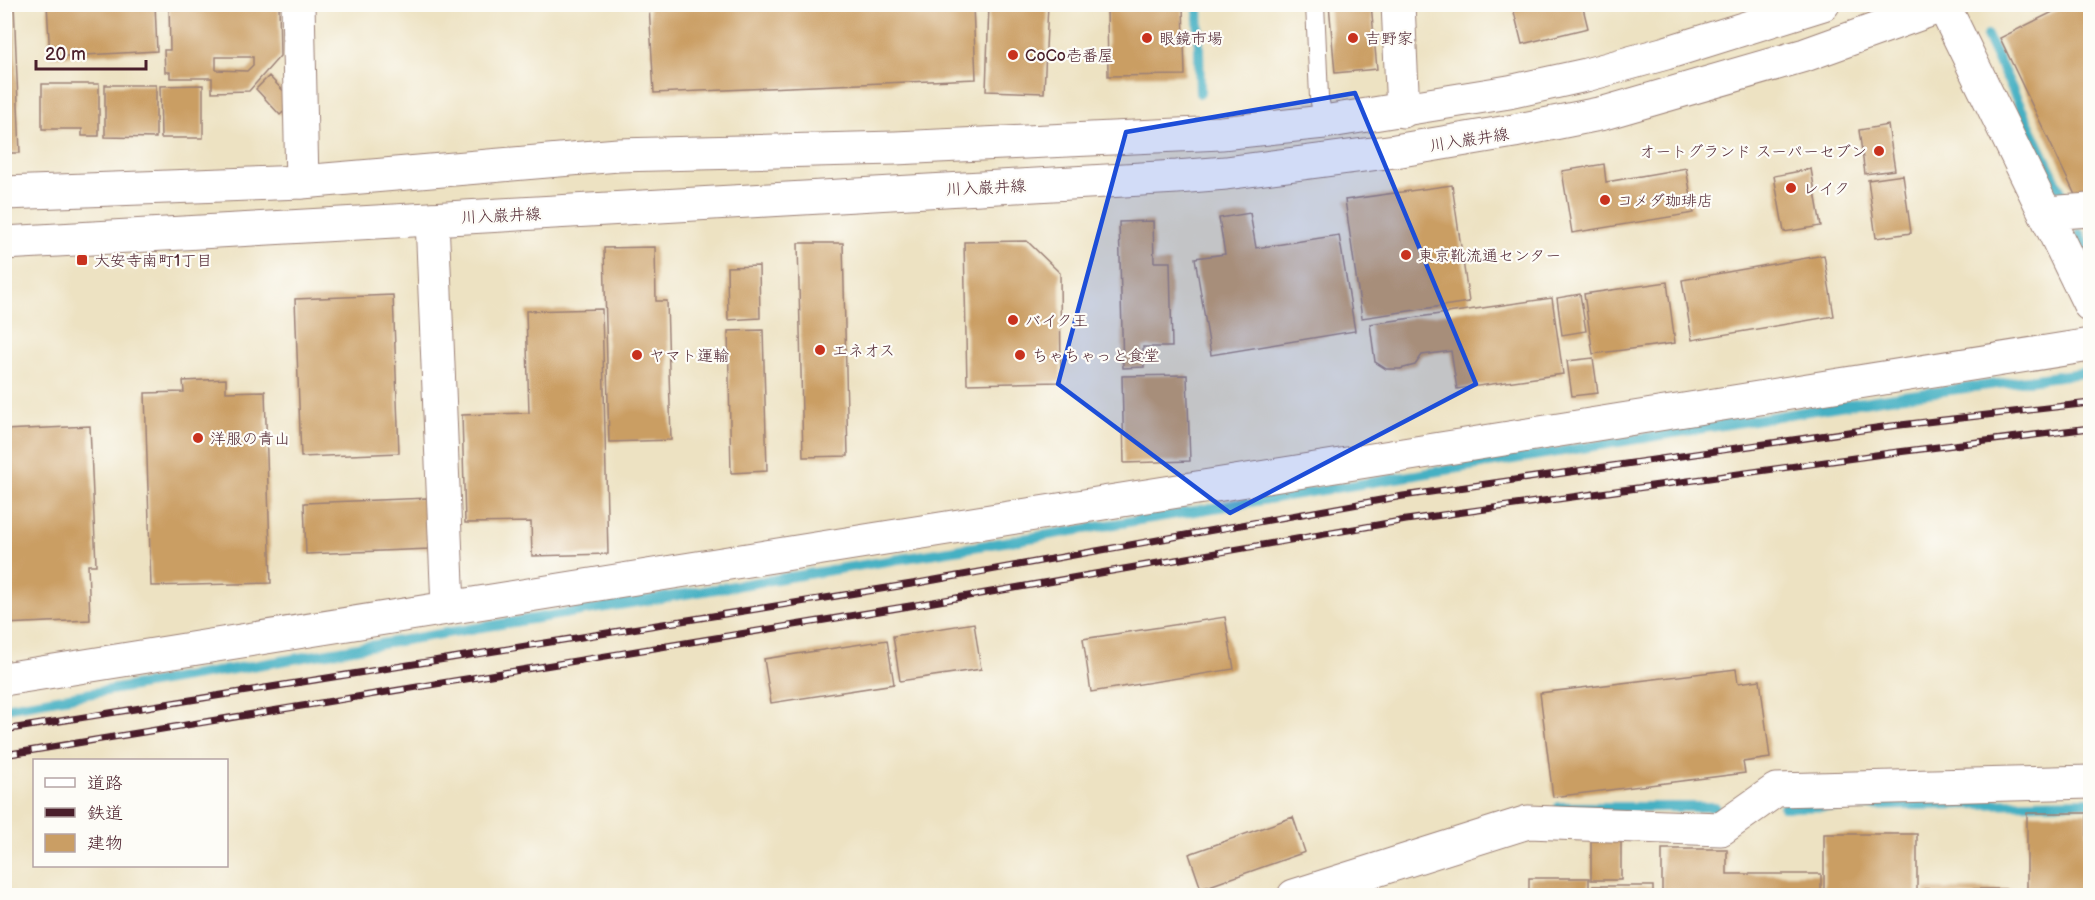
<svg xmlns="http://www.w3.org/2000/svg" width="2095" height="900" viewBox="0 0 2095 900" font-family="'Balsamiq Sans','Klee One',sans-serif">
	<rect width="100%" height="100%" fill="#fdfcf7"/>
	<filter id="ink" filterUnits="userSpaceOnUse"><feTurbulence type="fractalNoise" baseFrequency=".0167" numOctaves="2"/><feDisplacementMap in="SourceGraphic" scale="12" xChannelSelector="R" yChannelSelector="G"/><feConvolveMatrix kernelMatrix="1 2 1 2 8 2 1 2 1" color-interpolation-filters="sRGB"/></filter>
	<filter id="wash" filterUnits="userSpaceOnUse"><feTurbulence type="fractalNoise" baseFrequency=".008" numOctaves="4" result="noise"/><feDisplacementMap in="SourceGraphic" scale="24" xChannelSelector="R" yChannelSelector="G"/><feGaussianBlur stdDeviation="1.35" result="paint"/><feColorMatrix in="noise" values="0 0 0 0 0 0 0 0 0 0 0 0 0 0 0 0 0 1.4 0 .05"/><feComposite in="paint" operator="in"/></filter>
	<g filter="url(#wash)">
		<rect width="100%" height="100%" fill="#ede2c2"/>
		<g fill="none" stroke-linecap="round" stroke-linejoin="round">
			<path stroke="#44b0c3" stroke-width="10" d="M1198,4l2,89
				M1987,36l77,163
				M2080,234l10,24
				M4,708l448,-76 1436,-234 202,-26
				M1559,807h156
				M1784,807l306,-5"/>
		</g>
		<g id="blocks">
			<path fill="#ca9e64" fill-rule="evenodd" d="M4,4h10l6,149h-16z
				M47,4h108l2,47 -107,6z
				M169,4h110l1,52 -31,35 -37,1v-14h-42v-6h-5l-1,-22h6zM216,57h37v8l-6,6 -31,-1z
				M989,4h59l-4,89 -58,-2z
				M1329,4h42l6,65 -42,4z
				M1512,4h70l6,24 -66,16z
				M2069,4h21v194l-13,1 -77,-161z
				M649,5h324l3,74 -322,14z
				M1107,5h76l2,70 -77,1z
				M269,76l25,26 -14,13 -24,-26z
				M42,84h57v52h-17v-7h-40z
				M105,85h51v53l-51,-1z
				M203,85v53h-42l-1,-52z
				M1888,125l7,45 -30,4 -6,-44z
				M1604,164l2,18 80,-14 8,45 -122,20 -10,-62z
				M1811,169l10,57 -37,6 -10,-56z
				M1903,175l8,58 -35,5 -8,-58z
				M1452,185l17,117 -107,16 -17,-118z
				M1250,213l6,35 83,-13 16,96 -144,24 -16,-97 30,-4 -6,-36z
				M1153,221l1,41h16l2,85h-29l1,20 -21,1 -4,-146z
				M1027,241l33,32 1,109 -94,2 -3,-142z
				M798,243h45l5,213 -45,1z
				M655,247l1,54h11l4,139 -62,2 -5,-194z
				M1824,255l10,61 -142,24 -10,-60z
				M759,266l1,52 -32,2 -1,-53z
				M1667,282l8,61 -82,11 -9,-60z
				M1580,294l6,37 -24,4 -5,-37z
				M393,295l6,158 -98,4 -6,-158z
				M1552,298l11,76 -106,15 -6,-38 -29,4 -7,10 -15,4h-14l-11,-7 -5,-38z
				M602,309l6,245 -76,2 -1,-34 -66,1 -3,-108 67,-2 -3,-102z
				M763,330l4,141 -36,2 -3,-142z
				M1593,358l5,35 -26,3 -5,-35z
				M1187,375l3,86 -66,2 -2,-87z
				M226,379v13l39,-1 6,192 -120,3 -6,-193 39,-1 -1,-11z
				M90,426l6,139h-8l2,55 -86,4v-194z
				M428,498l2,51 -124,5 -2,-51z
				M1225,617l9,52 -143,23 -8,-53z
				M974,623l7,46 -81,12 -7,-45z
				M887,640l7,44 -123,19 -7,-44z
				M1736,669l2,14 22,-3 10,78 -27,4 2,11 -192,24 -13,-104z
				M2027,813h60v83h-162v-7h102z
				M1293,817l12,35 -104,37 -12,-35z
				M1824,834h93v62h-93z
				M1591,836h30v44h-30z
				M1662,849h65v25h94v22h-159z
				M1529,878h60v18h-60z
				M1593,886h60v10h-60z"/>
		</g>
	</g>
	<g filter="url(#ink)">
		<use href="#blocks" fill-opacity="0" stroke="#9c8076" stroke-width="1.5"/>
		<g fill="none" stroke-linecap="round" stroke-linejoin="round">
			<defs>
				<path id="lane" d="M1315,4l4,93 5,25"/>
				<path id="street" d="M298,4l4,178
					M1398,4l5,107
					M1943,4l147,301
					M2045,213l45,-3
					M432,219l16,389
					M4,679l2086,-334
					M1294,896l234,-74 193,7 55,-39 314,-8"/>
				<path id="secondary" d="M4,193l298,-11 316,-27 277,-7 326,-15 103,-11 185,-30 77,-17 80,-22 157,-49
					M4,243l1173,-66 49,-4 169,-22 119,-20 90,-18 201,-58 142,-51"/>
			</defs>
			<use href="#lane" stroke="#9c8076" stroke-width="20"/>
			<use href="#street" stroke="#9c8076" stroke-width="35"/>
			<use href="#secondary" stroke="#9c8076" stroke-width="35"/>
			<use href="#lane" stroke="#fff" stroke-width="18"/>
			<use href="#street" stroke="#fff" stroke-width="33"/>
			<use href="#secondary" stroke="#fff" stroke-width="33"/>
			<defs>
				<path id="rail" d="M4,730l914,-147 485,-87 480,-69 207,-24
					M4,755l918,-151 484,-84 484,-67 200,-25"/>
			</defs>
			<use href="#rail" stroke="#4a1f2b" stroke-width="7"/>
			<use href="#rail" stroke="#fdfcf7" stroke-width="4.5" stroke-dasharray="14" stroke-linecap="butt"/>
		</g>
	</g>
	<path fill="#1d4ed8" fill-opacity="0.2" stroke="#1d4ed8" stroke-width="4.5" stroke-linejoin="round" d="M1355,93l121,291 -246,129 -172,-129 68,-252z"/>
	<g fill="#c8321e" stroke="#fdfcf7" stroke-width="2">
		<circle cx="1147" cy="38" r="6"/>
		<circle cx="1353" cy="38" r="6"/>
		<circle cx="1013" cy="55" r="6"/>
		<circle cx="1879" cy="151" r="6"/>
		<circle cx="1791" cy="188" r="6"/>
		<circle cx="1605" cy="200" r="6"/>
		<circle cx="1406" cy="255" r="6"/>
		<rect x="76" y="254" width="12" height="12" rx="3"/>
		<circle cx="1013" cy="320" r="6"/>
		<circle cx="820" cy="350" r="6"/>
		<circle cx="637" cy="355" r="6"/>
		<circle cx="1020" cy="355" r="6"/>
		<circle cx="198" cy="438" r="6"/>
	</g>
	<g text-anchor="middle" stroke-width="4.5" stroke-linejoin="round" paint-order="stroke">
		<g font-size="16" fill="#4a1f2b" stroke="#fdfcf7" text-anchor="start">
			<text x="1159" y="44">眼鏡市場</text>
			<text x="1365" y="44">吉野家</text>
			<text x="1025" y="61">CoCo壱番屋</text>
			<text x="1867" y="157" text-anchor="end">オートグランド スーパーセブン</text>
			<text x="1803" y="194">レイク</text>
			<text x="1617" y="206">コメダ珈琲店</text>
			<text x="1418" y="261">東京靴流通センター</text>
			<text x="94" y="266">大安寺南町1丁目</text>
			<text x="1025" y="326">バイク王</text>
			<text x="832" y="356">エネオス</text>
			<text x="649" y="361">ヤマト運輸</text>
			<text x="1032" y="361">ちゃちゃっと食堂</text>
			<text x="210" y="444">洋服の青山</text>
		</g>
		<g font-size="16" fill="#4a1f2b" stroke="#fdfcf7">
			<text transform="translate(1469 139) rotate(-9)" y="6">川入巌井線</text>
			<text transform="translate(986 187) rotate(-3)" y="6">川入巌井線</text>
			<text transform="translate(501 215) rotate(-3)" y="6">川入巌井線</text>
		</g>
	</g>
	<rect width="2095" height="900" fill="none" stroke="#fdfcf7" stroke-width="24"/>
	<rect x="33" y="759" width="195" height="108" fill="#fdfcf7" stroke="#b5a4a5" stroke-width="1.5"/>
	<rect x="45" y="778" width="30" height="9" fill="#ffffff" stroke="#b5a4a5" stroke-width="1.5"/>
	<text x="87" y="789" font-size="18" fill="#4a1f2b">道路</text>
	<rect x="45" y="808" width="30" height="9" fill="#4a1f2b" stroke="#b5a4a5" stroke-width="1.5"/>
	<text x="87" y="819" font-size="18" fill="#4a1f2b">鉄道</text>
	<rect x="45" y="834" width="30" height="18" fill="#ca9e64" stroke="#b5a4a5" stroke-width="1.5"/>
	<text x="87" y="849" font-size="18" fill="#4a1f2b">建物</text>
	<path d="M36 60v9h110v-9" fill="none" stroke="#4a1f2b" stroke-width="3"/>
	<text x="45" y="60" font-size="18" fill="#4a1f2b" stroke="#fdfcf7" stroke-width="4.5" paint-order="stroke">20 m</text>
</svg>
